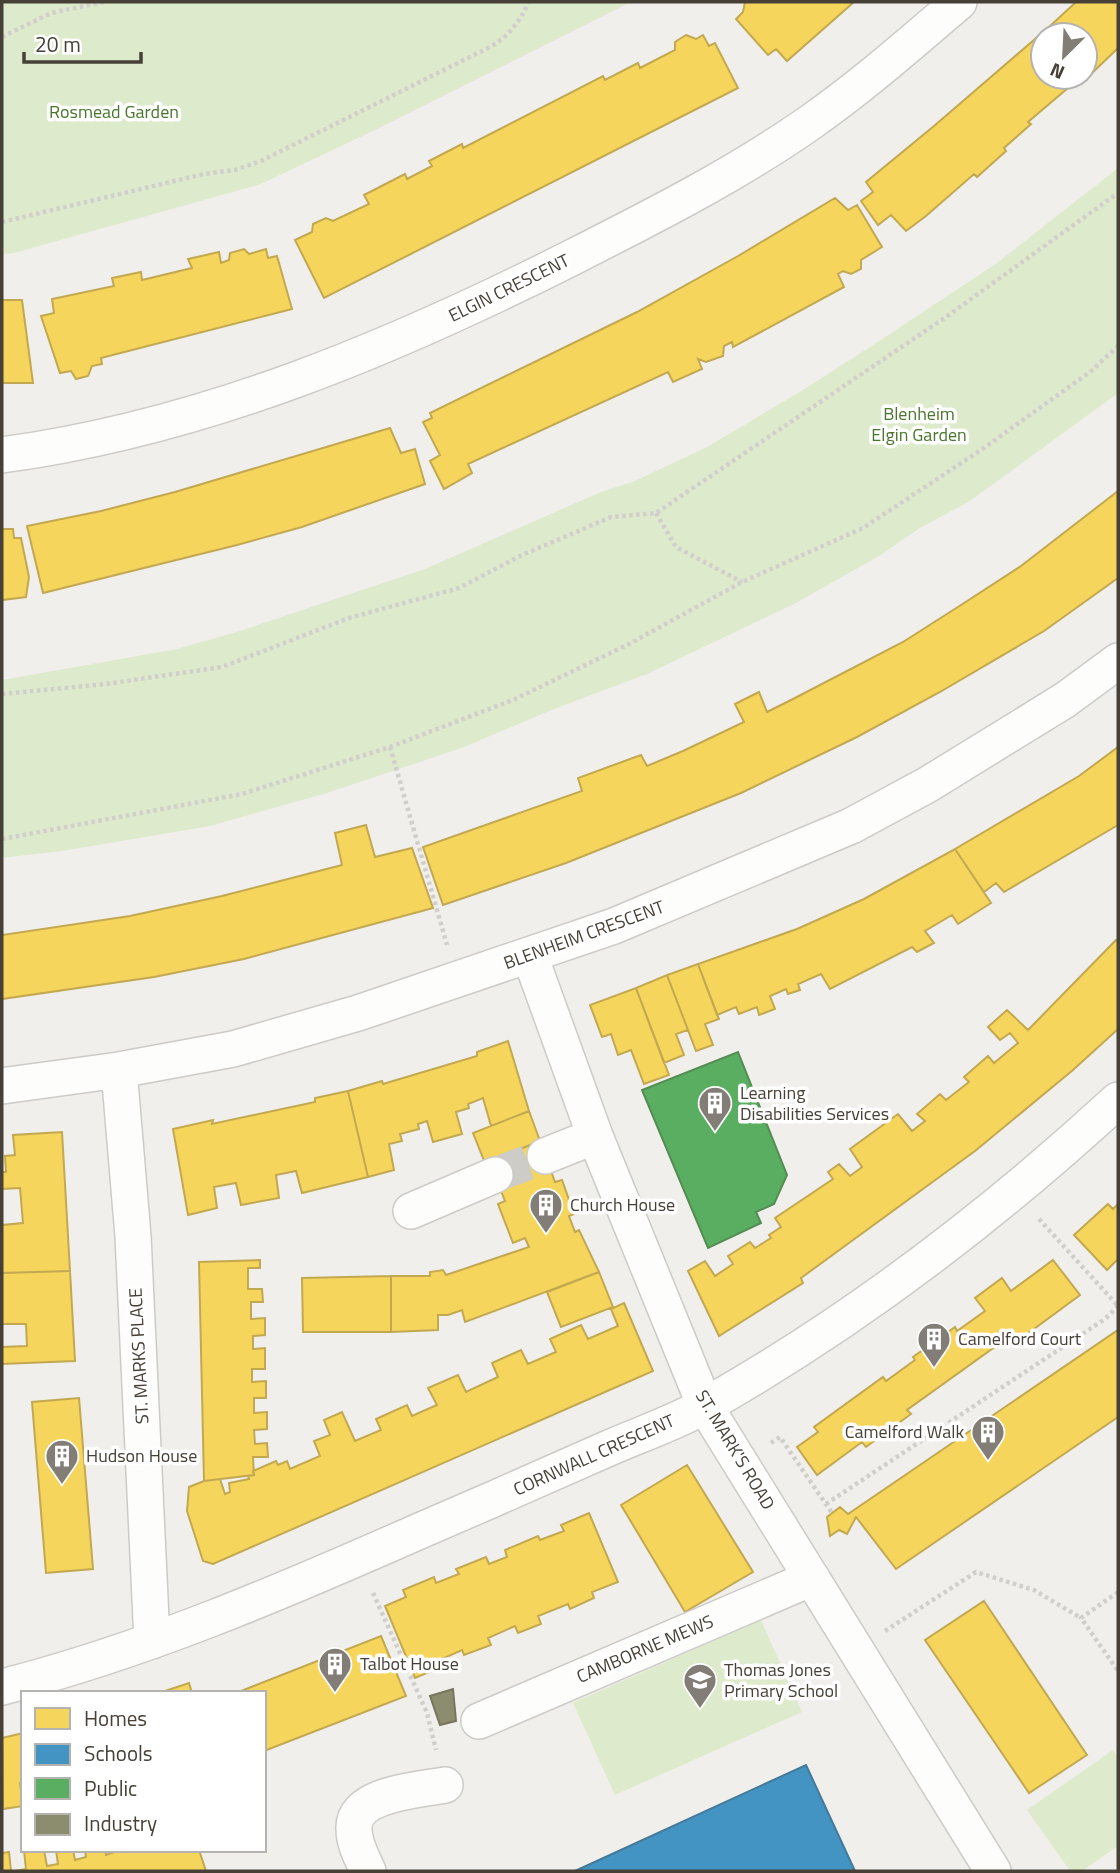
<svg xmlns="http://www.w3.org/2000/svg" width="1120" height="1873" viewBox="0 0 1120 1873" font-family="'Titillium Web',sans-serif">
	<rect width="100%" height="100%" fill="#f0efeb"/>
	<path fill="#deeacc" d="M2,2h629l-254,127 -116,55 -247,69 -12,1z
		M1118,168v225l-148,108 -50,27 -41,28 -85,48 -147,70 -93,35 -90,38 -137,46 -117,33 -148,25 -60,7v-178l175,-31 63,-18 185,-62 176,-77 34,-11 72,-34 96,-57 67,-43 127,-84z
		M761,1620l41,92 -187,83 -42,-92z
		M1113,1750l5,8v88l-36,25h-12l-43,-61z"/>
	<path fill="#f6d55c" stroke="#c2a851" stroke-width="2" d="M745,2h109l-67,59 -11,-12 -8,6 -32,-36 7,-7z
		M1076,2h42v46l-28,27 -3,-3 -2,1v-38h-42v42h38l-53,45 3,2 -27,24 2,3 -29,26 -3,-3 -48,42 -20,15 -15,-16 -13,10 -17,-24 12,-9 -7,-10 68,-56 115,-99z
		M686,35l10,4 7,-4 6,11 6,-3 23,45 -414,210 -29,-58 17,-8 1,-8 13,-6 7,3 36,-17 -5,-9 41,-21 2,5 25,-13 -3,-5 33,-17 1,4 140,-72 2,4 33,-17 2,5 35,-18v-8z
		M835,198l13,12 9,-5 25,42 -21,13v9l-10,5 -8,-3 -5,3 6,13 -111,60 -1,-5 -8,4 -1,10 -17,6 -8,-3 4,10 -29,13 -5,-10 -200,92 4,9 -28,16 -14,-28 10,-6 -17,-33 9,-4 -2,-5 207,-101 101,-56z
		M244,249l5,5 17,-5 2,9 9,-2 15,53 -191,49 1,6 -10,2 -4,10 -12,3 -5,-8 -11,2 -19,-57 13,-3 -2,-14 62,-13 -2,-8 29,-6 1,8 50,-12 -4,-9 31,-7 2,11 8,-3 1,-7z
		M2,300h20l11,83h-31z
		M390,428l11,25 14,-4 10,35 -123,43 -65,18 -194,48 -16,-67 74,-15 74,-19z
		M1118,491v87l-74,53 -104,61 -83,45 -116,56 -175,70 -123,42 -20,-58 159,-56 -4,-13 63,-23 6,11 36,-15 61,-29 -9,-18 24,-12 8,20 26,-13 110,-57 58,-37 60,-39z
		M2,529h11l1,9h7l8,39 -3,20 -24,3z
		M1118,747v78l-114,67 -8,-9 -12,9 -29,-43 124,-73z
		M366,825l9,32 37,-9 21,60 -189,51 -90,18 -152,22v-64l128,-19 92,-20 120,-31 -7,-32z
		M955,849l36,54 -33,21 -6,-9 -27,16 9,12 -17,9 -5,-5 -82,42 -9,-15 -23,10 2,6 -12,4 -2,-5 -16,7 5,13 -16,6 -2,-8 -18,7 -3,-7 -19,8 -19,-51 99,-35 67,-30z
		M1116,940l2,2v87l-45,41 -98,81 -174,127 2,5 -84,53 -31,-65 17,-10 10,15 18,-12 -5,-8 22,-14 5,6 16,-10 -2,-3 12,-8 -6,-9 58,-39 -5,-7 11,-8 11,12 12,-9 -12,-18 48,-35 14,17 13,-10 -8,-7 23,-20 6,6 23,-18 -5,-5 24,-21 6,7 24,-20 -8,-10 -10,7 -12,-13 19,-17 21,20z
		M698,964l21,55 -14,5 8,21 -17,6 -29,-76z
		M667,975l21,55 -12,4 8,21 -20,8 -28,-75z
		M636,988l33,87 -25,9 -13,-34 -13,5 -7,-21 -9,3 -12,-32z
		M508,1041l21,70 -38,15 -8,-28 -15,6 1,4 -13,4 6,22 -29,8 -6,-21 -9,3 1,5 -19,5 2,7 -13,3 5,26 -26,7 -20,-86 34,-10 1,3 94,-28v-4z
		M348,1091l20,86 -66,16 -6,-22 -20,4 3,23 -38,7 -5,-22 -22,4 3,21 -29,7 -15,-86 40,-9 -1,4 103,-22v-4z
		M529,1111l11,30 -55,22 -12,-30z
		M62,1132l8,139 -68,2v-48l21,-2 -3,-35 -18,1v-17h4l-1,-16 10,-1 -2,-20z
		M540,1141l15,41 7,-2 12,34 -5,2 6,16 4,-2 20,42 -134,50 -3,-12 -14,5h-10v15l-47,2v-56h39v-4l13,-2 3,5 83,-28 -4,-9 -12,5 -15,-39 7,-3 -16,-40z
		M1108,1204l5,5 5,-5v55l-11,11 -33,-35z
		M260,1260v8h-12v21h14l1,13h-12v17l14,-1v17l-12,1v13l12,-1v21h-13v13l14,-1v17h-12v15l13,-1v17l-13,1 1,14 12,-1 1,14h-15l1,18 -50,6 -5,-219z
		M1053,1260l27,35 -69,51 -5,-7 -99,71 4,4 -45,33 -4,-5 -45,33 -20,-28 21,-15 -4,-5 69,-50 3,4 29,-21 -2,-3 42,-30 2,4 28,-20 -10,-13 27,-20 9,13z
		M70,1271l5,90 -73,3v-17l25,-1 -1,-22h-24v-51z
		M599,1272l14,35 -52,20 -14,-35z
		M391,1276v56h-88l-1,-54z
		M624,1303l29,68 -440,193 -10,-3 -16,-50 2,-24 15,-6 16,-2 5,15 5,-2 -1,-9 20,-4 -1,-3 6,-1 -1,-4 23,-10 2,4 9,-4 3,8 30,-13 -6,-15 16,-6 -6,-15 18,-8 13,29 26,-11 -5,-11 31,-14 5,11 25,-11 -9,-17 30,-13 8,17 32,-15 -6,-14 29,-13 7,14 28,-12 -6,-13 31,-14 7,14 30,-13 -7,-17z
		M1118,1330v87l-222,152 -40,-52 -9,17 -8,-4 -9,6 -3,-19 13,-10 8,7z
		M79,1398l14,171 -47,4 -14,-171z
		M687,1465l66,107 -68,40 -64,-107z
		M589,1513l29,69 -26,10 2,6 -24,11 -2,-5 -30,12 3,8 -23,9 -3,-7 -27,12 3,7 -27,10 -2,-5 -25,11 2,7 -24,10 -30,-72 21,-9 -3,-7 31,-13 2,6 23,-9 -3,-5 30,-12 3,7 18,-7 -2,-7 33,-14 2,4 24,-9 -3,-6z
		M984,1601l103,154 -58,38 -104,-153z
		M381,1636l25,60 -142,55v-58h-28z
		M189,1683l3,10h-33z
		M23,1733v49l-3,1 3,23 -20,3 -1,-71z
		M44,1850l3,16 11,-2 -2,-14h17l2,10 11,-3 -1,-7h20l1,5 14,-5h79l7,21h-191l11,-2 -2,-18z
		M9,1852l2,19h-9v-18z"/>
	<path fill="#4393c3" stroke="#447a99" stroke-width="2" d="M806,1765l49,106h-280z"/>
	<path fill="#5aae61" stroke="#548d54" stroke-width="2" d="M738,1052l49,123 -13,29 -18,8 5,11 -53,25 -66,-158z"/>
	<path fill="#8c8c6e" stroke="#77755e" stroke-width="2" d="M453,1689l3,32 -16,4 -10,-29z"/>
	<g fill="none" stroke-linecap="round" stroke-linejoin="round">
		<path stroke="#ceccc7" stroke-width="35" stroke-dasharray="35 18" stroke-linecap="butt" d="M495,1175l50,-19"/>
		<defs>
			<path id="minor" d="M2,455c200,-27 388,-106 567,-196 83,-42 164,-83 239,-135 53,-37 102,-80 151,-122
				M530,956l65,180 110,270 288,465
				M119,1070l14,166 19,405
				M2,1086l117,-16 114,-21 125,-36 256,-87 237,-100 76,-41 138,-85 53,-39
				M545,1156l50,-20
				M411,1211l84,-36
				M2,1687c142,-36 279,-95 413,-154 65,-28 129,-56 194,-85 32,-14 68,-26 99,-44 148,-84 285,-189 410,-304
				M479,1721l333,-143
				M368,1871c-6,-13 -14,-27 -14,-42 -2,-36 66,-39 91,-44"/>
		</defs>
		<use href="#minor" stroke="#cdcbc7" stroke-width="38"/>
		<path stroke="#d1cfcc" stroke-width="4.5" stroke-dasharray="3.5 3.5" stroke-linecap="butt" d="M2,37l49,-24 53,-11
			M2,222l202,-48 31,-4 26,-9 231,-115c19,-12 27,-24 37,-44
			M656,513l20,34 66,35
			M2,694l104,-10 116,-17 127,-49 110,-30 63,-33 89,-38 45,-4 290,-196 172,-124
			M390,747l57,198
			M2,839l240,-45 148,-47 123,-47 116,-56 113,-62 121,-54 118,-78 109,-78 28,-26
			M1039,1219l79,87
			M771,1443l9,-6 52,76
			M826,1504l279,-185 13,-13
			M1118,1592l-37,26 37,53
			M373,1593l54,120 9,37
			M885,1631l91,-59 58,18 47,28"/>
		<use href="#minor" stroke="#fdfdfc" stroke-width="35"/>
	</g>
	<defs>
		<symbol id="building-pin" viewBox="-11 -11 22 30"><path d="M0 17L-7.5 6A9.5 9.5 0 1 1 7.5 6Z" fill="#827d76" stroke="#fff"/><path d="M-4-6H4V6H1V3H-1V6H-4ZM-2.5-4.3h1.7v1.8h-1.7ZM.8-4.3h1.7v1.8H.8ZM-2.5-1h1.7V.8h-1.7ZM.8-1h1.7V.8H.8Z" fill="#fff"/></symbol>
		<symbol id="school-pin" viewBox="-11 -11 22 30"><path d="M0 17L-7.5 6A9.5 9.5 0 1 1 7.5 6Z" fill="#827d76" stroke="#fff"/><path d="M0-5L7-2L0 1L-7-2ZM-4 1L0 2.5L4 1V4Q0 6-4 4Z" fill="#fff"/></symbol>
	</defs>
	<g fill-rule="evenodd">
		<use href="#building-pin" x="696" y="1084" width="38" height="52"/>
		<use href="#building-pin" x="527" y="1186" width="38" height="52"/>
		<use href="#building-pin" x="915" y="1320" width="38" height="52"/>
		<use href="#building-pin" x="969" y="1413" width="38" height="52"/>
		<use href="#building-pin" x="43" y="1437" width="38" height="52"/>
		<use href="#building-pin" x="316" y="1645" width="38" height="52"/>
		<use href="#school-pin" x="681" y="1661" width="38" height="52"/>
	</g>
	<g text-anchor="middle" stroke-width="7" stroke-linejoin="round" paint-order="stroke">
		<g font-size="18" fill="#49762c" stroke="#fff">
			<text x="114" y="118">Rosmead Garden</text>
			<text x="919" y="420">Blenheim<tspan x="919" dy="21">Elgin Garden</tspan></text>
		</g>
		<g font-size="18" fill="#474037" stroke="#fff">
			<text transform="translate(509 288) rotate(-26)" y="6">ELGIN CRESCENT</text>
			<text transform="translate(584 935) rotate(-20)" y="6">BLENHEIM CRESCENT</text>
			<text transform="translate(139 1356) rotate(-93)" y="6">ST. MARKS PLACE</text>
			<text transform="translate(735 1450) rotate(59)" y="6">ST. MARK'S ROAD</text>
			<text transform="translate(594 1455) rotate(-24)" y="6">CORNWALL CRESCENT</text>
			<text transform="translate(645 1649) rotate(-23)" y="6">CAMBORNE MEWS</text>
		</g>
		<g font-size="18" fill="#474037" stroke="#fff" text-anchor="start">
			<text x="740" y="1099">Learning<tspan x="740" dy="21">Disabilities Services</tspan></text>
			<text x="570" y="1211">Church House</text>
			<text x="958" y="1345">Camelford Court</text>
			<text x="964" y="1438" text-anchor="end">Camelford Walk</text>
			<text x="86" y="1462">Hudson House</text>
			<text x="360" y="1670">Talbot House</text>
			<text x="724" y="1676">Thomas Jones<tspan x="724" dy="21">Primary School</tspan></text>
		</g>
	</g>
	<rect width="1120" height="1873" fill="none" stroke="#474037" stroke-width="7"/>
	<rect x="21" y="1691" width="245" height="161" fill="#ffffff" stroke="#b5b3af" stroke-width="2"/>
	<rect x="35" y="1708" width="35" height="21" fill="#f6d55c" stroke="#b5b3af" stroke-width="2"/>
	<text x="84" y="1726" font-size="21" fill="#474037">Homes</text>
	<rect x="35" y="1744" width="35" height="21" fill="#4393c3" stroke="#b5b3af" stroke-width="2"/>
	<text x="84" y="1761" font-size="21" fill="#474037">Schools</text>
	<rect x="35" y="1778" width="35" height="21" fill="#5aae61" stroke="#b5b3af" stroke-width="2"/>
	<text x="84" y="1796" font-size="21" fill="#474037">Public</text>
	<rect x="35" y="1814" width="35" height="21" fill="#8c8c6e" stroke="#b5b3af" stroke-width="2"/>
	<text x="84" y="1831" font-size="21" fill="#474037">Industry</text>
	<g transform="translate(1064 56) rotate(204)"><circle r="33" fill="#ffffff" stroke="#b5b3af" stroke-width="2"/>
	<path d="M0-5L12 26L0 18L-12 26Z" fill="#827d76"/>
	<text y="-10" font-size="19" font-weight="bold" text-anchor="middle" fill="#474037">N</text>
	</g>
	<path d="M24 52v10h117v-10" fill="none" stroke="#474037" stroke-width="3.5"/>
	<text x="35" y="52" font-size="21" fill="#474037" stroke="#ffffff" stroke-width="5" paint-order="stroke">20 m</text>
</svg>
